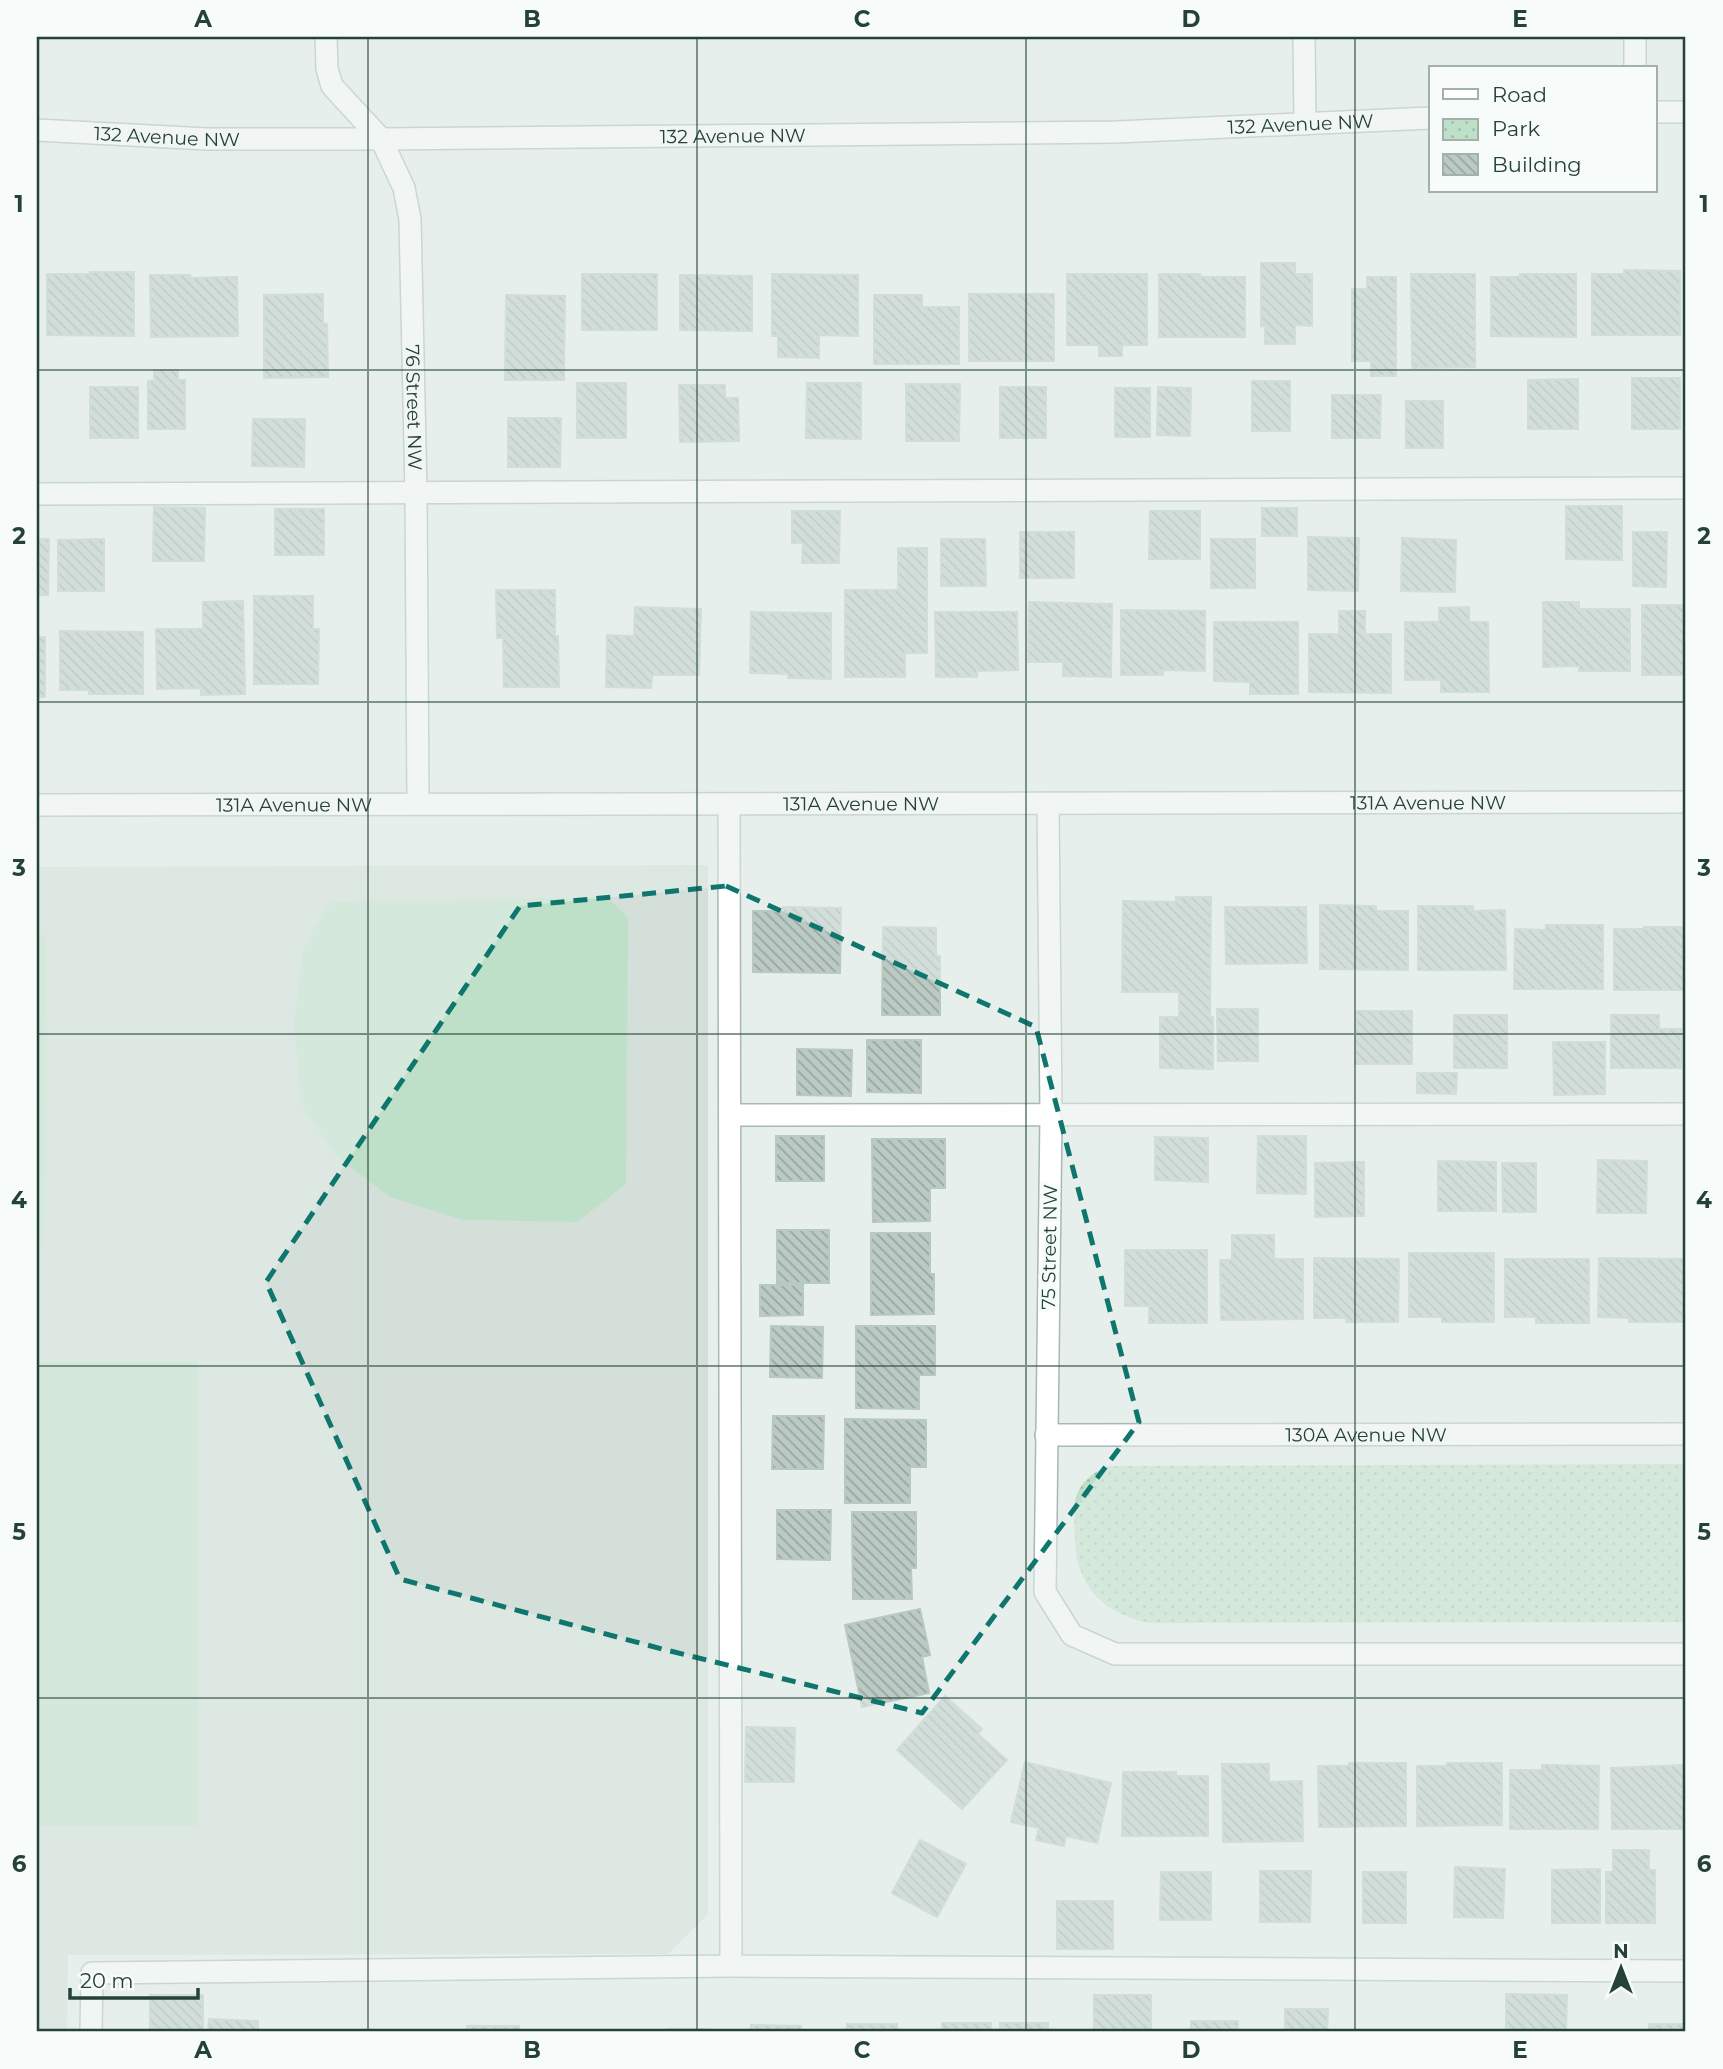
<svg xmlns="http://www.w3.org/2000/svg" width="1723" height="2069" viewBox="0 0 1723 2069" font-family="Montserrat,sans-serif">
	<defs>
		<pattern id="park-dots" width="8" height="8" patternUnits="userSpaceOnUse" patternTransform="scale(1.75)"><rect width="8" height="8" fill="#bfe0c8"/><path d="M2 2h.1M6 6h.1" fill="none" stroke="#a4c1ad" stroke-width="1.8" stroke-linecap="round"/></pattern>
		<pattern id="building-back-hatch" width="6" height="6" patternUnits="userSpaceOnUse" patternTransform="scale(1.75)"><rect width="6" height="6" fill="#bbcac4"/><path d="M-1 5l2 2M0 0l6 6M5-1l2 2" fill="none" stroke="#98a6a0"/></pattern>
	</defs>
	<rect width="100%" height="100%" fill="#e6efeb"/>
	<path fill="#d4dfda" d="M708,865v1049l-40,40 -600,1 -1,77h-30v-1165z"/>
	<path fill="url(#park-dots)" d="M1686,1464v158l-536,1c-24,-5 -45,-14 -60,-34 -6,-9 -10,-20 -13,-30 -2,-12 -5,-54 0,-65 6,-14 17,-22 31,-28z"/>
	<path fill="#bfe0c8" d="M607,897l21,21 -2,266 -49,38 -114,-2 -73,-23 -55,-42 -34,-51 -7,-83 9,-72 27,-47z
		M37,935h8l-1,312h-7z
		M37,1362h161v464h-161z"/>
	<path fill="url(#building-back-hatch)" stroke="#b8c9c2" stroke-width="2" d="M1261,263h34v11h17v52l-17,-1v19h-30v-17l-4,-1z
		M1624,270l56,1v64h-88v-61h32z
		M90,272h44v64l-87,-1v-61h43z
		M582,274h75v56h-75z
		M772,274l86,1v61l-39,-1v23l-41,-1v-21h-6z
		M1067,274h80v71h-25v11h-23v-11h-32z
		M1159,274h41v3h45v60h-86z
		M1411,274h64v93l-63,1z
		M1520,274h56v63l-85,-1v-59h29z
		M150,275h40v3l47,-1 1,59 -87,1z
		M680,275l72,1v55l-72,-1z
		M1367,277h29v99h-25v-15h-19v-72h15z
		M323,294v30h4l1,53 -64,1v-83z
		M969,294h85v67h-85z
		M506,295l59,1 -1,84h-59z
		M874,295h48v12h37v57h-85z
		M154,370h24v10h7v49h-37v-48h6z
		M1632,378h48v51h-48z
		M1578,379v50h-50v-49z
		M1252,381h38v50h-38z
		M577,383h49v55h-49z
		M807,383h54v56l-55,-1z
		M906,384h54l-1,57h-53z
		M679,385h46v13h13l1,43 -59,1z
		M90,387h48v51h-48z
		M1000,387h46v51h-46z
		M1158,387l33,1 -1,48 -33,-1z
		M1115,388h35v49h-35z
		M1332,395h49l-1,43h-48z
		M1406,401h37v47h-37z
		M508,418h53l-1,49h-52z
		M253,419h52l-1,48 -52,-1z
		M1566,506h56v54l-56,-1z
		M154,507l51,1 -1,53h-51z
		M1262,508h35v28h-35z
		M275,509h49v46h-49z
		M792,511h48l-1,52h-37l1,-20h-11z
		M1150,511h50v48h-51z
		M1020,532h54v46h-54z
		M1633,532h34l-1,55 -33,-1z
		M1308,537l51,1 -1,53 -50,-1z
		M1402,538l54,2 -1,52 -54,-1z
		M37,539h12l-1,56h-11z
		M104,539v52h-46v-51z
		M941,539h44l1,47h-45z
		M1211,539h44v49h-44z
		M898,548h29v105h-22v24h-60v-87h53z
		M496,590h59v46h3l1,51h-55l-1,-49h-6z
		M254,596h59v33h6l-1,55h-64z
		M243,601l2,93 -44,1v-7l-44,1 -1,-60h47v-27z
		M1029,602l83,2 -1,73 -48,-1v-14h-35z
		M1543,602h36v7h51v62h-51v-5l-36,1z
		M1642,605h44v70h-44z
		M635,607l66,2 -2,66h-47l-1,13 -45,-1 1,-52 27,1z
		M1469,607v15h19l1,70h-48v-12h-36v-58h34v-14z
		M1121,610l84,1v60l-42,-1v5h-42z
		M1339,611h26v23h26v59l-82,-1v-58h30z
		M751,612l80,1v66l-43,-1v-4l-38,-1z
		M935,612h82l1,58 -41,1v6h-41z
		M1214,622h84v72h-48v-12l-36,-1z
		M60,631l83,1v62h-54v-4h-29z
		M37,637h8v60h-8z
		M1176,897h35l-1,120h3v52l-53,-1v-51h19v-25h-57l1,-91 53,1z
		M1320,905l56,1v5h32v59l-88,-1z
		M1418,906h55v5l32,-1 1,60h-88z
		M783,907l58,1 -1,65 -87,-1v-61h30z
		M1225,907h81l1,56 -81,1z
		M1546,925h57v64h-89l1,-60 31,1z
		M883,927l53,1v28h4v59h-58z
		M1644,927h42v63h-72v-61h30z
		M1217,1009h41v52h-40z
		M1356,1011h56v53h-57z
		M1454,1015h53v53h-53z
		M1611,1015h48v14h22v39h-70z
		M867,1040h54v53l-54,-1z
		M1553,1042h52v52l-51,1z
		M797,1049l55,1 -1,46 -54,-1z
		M1417,1073h40l-1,21 -39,-1z
		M776,1136h48v45h-48z
		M1258,1136h48v58l-49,-1z
		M1155,1137l53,1v44l-53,-2z
		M872,1139h73v49h-15v33l-57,1z
		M1598,1160l49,1 -1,52h-49z
		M1438,1161l58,1v49h-58z
		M1364,1162v54l-49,1v-54z
		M1502,1163h34v49h-33z
		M777,1230h52v53h-52z
		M871,1233h59v41h4v40l-63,1z
		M1232,1235h42v24h29v60l-82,1 -1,-60h12z
		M1125,1250h82v73h-58v-17h-24z
		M1409,1253h85v69h-52v-5h-33z
		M1314,1258l85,1 -1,63h-52v-4h-32z
		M1599,1258l87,1 -1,63h-56v-4l-31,-1z
		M1505,1259h84v64h-53v-6h-31z
		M760,1285h43v30l-43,1z
		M771,1326l52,1 -1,51 -52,-1z
		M856,1326h79v49h-16v34l-63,-1z
		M773,1416h51l-1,53h-51z
		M845,1419l81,1v47h-16v36h-65z
		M777,1510h54l-1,50 -53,-1z
		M852,1512h64v56h-5l1,31h-59z
		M920,1609l10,46 -8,2 7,36 -67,14 -17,-82z
		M945,1696l37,33 -4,5 29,26 -45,49 -65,-59z
		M746,1727l49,1 -1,54h-49z
		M1025,1762l86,21 -14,60 -31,-7 -2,10 -28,-6 3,-12 -28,-6z
		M1349,1763h57v63l-87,1 -1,-61h31z
		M1447,1763h55v62l-85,1v-60h30z
		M1222,1764h47v18l33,-1 1,60 -80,1z
		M1542,1765l57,1 -1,63h-88v-59h32z
		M1686,1765v64h-74l-1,-61z
		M1123,1772h53v4h32v60h-86z
		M920,1840l46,24 -29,53 -45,-24z
		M1613,1850h36v20h6v53h-49v-51h7z
		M1455,1867l50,2 -2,49 -49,-1z
		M1600,1869v54h-48v-53z
		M1260,1871h51l-1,51h-50z
		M1161,1872h50v48h-51z
		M1363,1872h43v51h-43z
		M1057,1901h56v48h-56z
		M1506,1994l61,1 -1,37h-60z
		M150,1995h53v37h-53z
		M1094,1995h57v37l-57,-1z
		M1285,2009h43l-1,23h-42z
		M209,2019l49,2v11h-50z
		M1191,2021h47v11h-47z
		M942,2023h49v9h-49z
		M1000,2023h48v9h-48z
		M847,2024h50v8h-50z
		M1649,2024h37v8h-37z
		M751,2025l50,1v6h-50z
		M467,2026h52v6h-52z
		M667,2029h37v3h-37z
		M308,2030h47v2h-47z"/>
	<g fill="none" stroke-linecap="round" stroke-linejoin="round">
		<defs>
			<path id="service" d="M1635,37v31
				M37,494l1649,-6
				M729,805l2,1161
				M730,1115l956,-1
				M91,2032l1,-59 639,-7 955,5"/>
			<g id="minor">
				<path id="s1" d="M326,37l1,32 5,17 49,53 23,49 6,31 6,273 2,311"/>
				<path d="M1304,37l1,87"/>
				<path d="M1048,804l3,311 -6,477 27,43 43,19h571"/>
				<path id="s2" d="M37,805l1649,-3"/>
				<path id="s3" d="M1046,1435l640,-1"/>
			</g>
			<g id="tertiary">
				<path d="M1655,112h31"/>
				<path id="s4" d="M37,130l170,9h174l736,-7 314,-14"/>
			</g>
		</defs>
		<use href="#service" stroke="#a8b8b2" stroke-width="24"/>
		<use href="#minor" stroke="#a8b8b2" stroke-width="24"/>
		<use href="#tertiary" stroke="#a8b8b2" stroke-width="24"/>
		<use href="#service" stroke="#fff" stroke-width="21"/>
		<use href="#minor" stroke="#fff" stroke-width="21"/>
		<use href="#tertiary" stroke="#fff" stroke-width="21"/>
	</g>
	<path d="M0 0H1723V2069H0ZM726,886l310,141 103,395 -217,291 -260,-64 -262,-70 -134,-297 254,-376z" fill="#e6efeb" fill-opacity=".55" fill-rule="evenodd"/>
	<path fill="none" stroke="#0f766e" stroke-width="5" stroke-dasharray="14 9" stroke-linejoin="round" d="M726,886l310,141 103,395 -217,291 -260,-64 -262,-70 -134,-297 254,-376z"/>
	<path fill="none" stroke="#24423a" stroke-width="2" stroke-opacity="0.55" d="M368,37v1995M697,37v1995M1026,37v1995M1355,37v1995M37,370h1649M37,702h1649M37,1034h1649M37,1366h1649M37,1698h1649"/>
	<g text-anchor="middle" stroke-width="7" stroke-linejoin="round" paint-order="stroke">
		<g font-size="19" fill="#24423a" stroke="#f7fbf9">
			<text dy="7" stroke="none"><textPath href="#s4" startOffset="1264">132 Avenue NW</textPath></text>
			<text dy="7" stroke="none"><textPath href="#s4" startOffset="130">132 Avenue NW</textPath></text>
			<text dy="7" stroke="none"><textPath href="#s4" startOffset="696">132 Avenue NW</textPath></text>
			<text dy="7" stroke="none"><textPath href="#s1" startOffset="396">76 Street NW</textPath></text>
			<text dy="7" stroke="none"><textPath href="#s2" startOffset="1391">131A Avenue NW</textPath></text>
			<text dy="7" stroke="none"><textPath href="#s2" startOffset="257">131A Avenue NW</textPath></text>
			<text dy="7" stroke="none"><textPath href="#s2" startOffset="824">131A Avenue NW</textPath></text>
			<text transform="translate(1049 1247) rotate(-89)" y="7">75 Street NW</text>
			<text dy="7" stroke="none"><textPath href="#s3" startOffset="320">130A Avenue NW</textPath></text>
		</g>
	</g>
	<rect width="1723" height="2069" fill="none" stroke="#f7fbf9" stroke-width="77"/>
	<rect x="1429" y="66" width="228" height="126" fill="#f7fbf9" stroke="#a3b1ad" stroke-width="2"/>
	<rect x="1443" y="89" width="35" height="10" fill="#ffffff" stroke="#a3b1ad" stroke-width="2"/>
	<text x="1492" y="102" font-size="21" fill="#24423a">Road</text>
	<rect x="1443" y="119" width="35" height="21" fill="url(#park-dots)" stroke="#a3b1ad" stroke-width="2"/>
	<text x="1492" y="136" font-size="21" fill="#24423a">Park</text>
	<rect x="1443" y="154" width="35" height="21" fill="url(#building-back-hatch)" stroke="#a3b1ad" stroke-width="2"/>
	<text x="1492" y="172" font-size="21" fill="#24423a">Building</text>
	<g transform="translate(1621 1968)" stroke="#f7fbf9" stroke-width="5" paint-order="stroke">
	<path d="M0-5L12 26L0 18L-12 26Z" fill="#24423a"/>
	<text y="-10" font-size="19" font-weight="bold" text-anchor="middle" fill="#24423a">N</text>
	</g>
	<path d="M70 1988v10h128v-10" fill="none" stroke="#24423a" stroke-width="3.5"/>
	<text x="80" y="1988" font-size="21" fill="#24423a" stroke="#f7fbf9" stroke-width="5" paint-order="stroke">20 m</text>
	<rect x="38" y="38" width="1646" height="1992" fill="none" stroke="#24423a" stroke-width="2.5"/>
	<g font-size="23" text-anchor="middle" font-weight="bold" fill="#24423a">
		<text x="203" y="27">A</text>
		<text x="532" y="27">B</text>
		<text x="862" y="27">C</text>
		<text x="1191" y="27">D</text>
		<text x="1520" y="27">E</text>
		<text x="19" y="212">1</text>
		<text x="1704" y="212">1</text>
		<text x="19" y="544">2</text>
		<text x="1704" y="544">2</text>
		<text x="19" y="876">3</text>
		<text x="1704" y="876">3</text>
		<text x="19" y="1208">4</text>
		<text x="1704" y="1208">4</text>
		<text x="19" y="1540">5</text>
		<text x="1704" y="1540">5</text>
		<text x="19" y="1872">6</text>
		<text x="1704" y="1872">6</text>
		<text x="203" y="2058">A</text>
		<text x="532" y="2058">B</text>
		<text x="862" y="2058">C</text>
		<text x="1191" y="2058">D</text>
		<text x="1520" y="2058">E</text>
	</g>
</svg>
